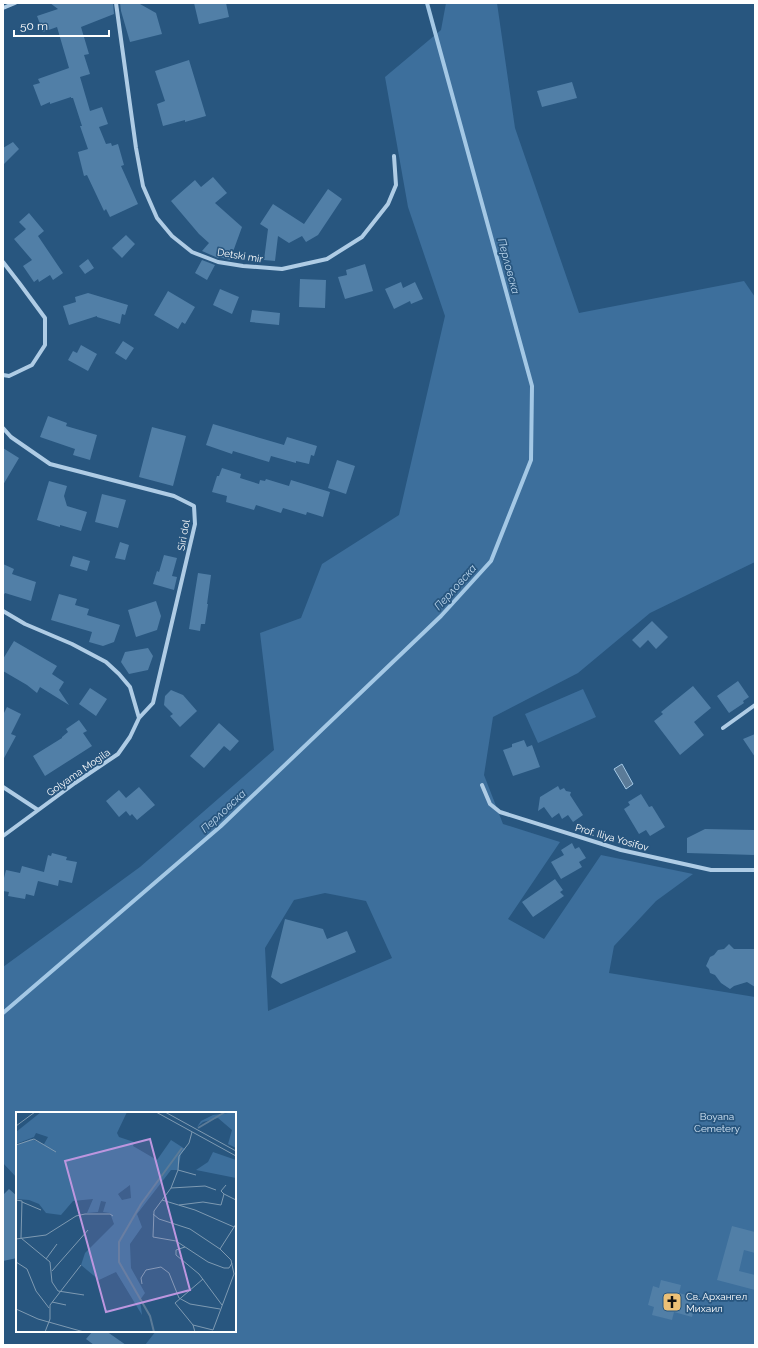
<svg xmlns="http://www.w3.org/2000/svg" width="758" height="1348" viewBox="0 0 758 1348" font-family="Raleway,sans-serif">
	<rect width="100%" height="100%" fill="#28567f"/>
	<path fill="#3d6f9c" fill-rule="evenodd" d="M446,3h51l18,125 64,185 165,-32 11,16v265l-105,51 -72,60 -85,44 -9,58 19,49 57,18 -52,77 36,20 57,-84 92,19 -37,27 -42,45 -5,27 146,24v348h-610l11,-14h79v-218h-218v65l-14,-15v-196l137,-100 134,-117 -14,-117 41,-15 21,-54 77,-49 46,-199 -37,-109 -23,-130 56,-47zM325,893l41,8 26,57 -124,53 -3,-63 29,-48z
		M583,689l13,28 -58,26 -13,-29z"/>
	<path fill="#5b7b98" stroke="#a4c8e5" d="M622,764l11,20 -7,5 -12,-20z"/>
	<g fill="none" stroke-linecap="round" stroke-linejoin="round">
		<path stroke="#a4c8e5" stroke-width="4" d="M3,1013l218,-187 220,-210 50,-55 40,-101 1,-74 -105,-383"/>
	</g>
	<path fill="#517fa7" d="M50,3h63l1,11 -33,13 8,27 -5,1 6,19 -10,3 10,34 12,-4 6,17 -9,3 7,17 5,-1 1,3 6,-2 6,21 -3,1 17,38 -28,13 -4,-8 -2,2 -17,-36 -3,1 -6,-24 10,-3 -8,-23h2l-9,-28h-2v-1l-21,7v-2l-9,4 -8,-21 7,-2 -2,-4 31,-11 -12,-41 -14,5 -6,-16 21,-7z
		M120,3h20v1l16,9 6,21 -32,8 -9,-31z
		M194,3h32l3,14 -30,7z
		M189,60l17,56 -21,6v-2l-22,6 -6,-22 8,-3 -10,-30z
		M572,82l5,16 -35,9 -5,-16z
		M13,142l6,7 -16,16v-17z
		M213,177l14,16 -12,10 27,24 -12,33 -11,-3 -1,1 -16,-7 7,-8 -10,-9 -28,-33 24,-21 6,7z
		M328,189l14,10 -24,36 -12,7 -4,-6 -13,7 -11,-7 -3,25 -11,-1 4,-31 -8,-5 13,-20 31,20z
		M29,213l15,18 -6,5 25,37 -10,7 -3,-5 -11,7 -1,-3 -4,3 -11,-16 9,-6 -18,-21 12,-10 -7,-7z
		M126,235l9,9 -13,14 -10,-10z
		M88,259l6,9 -9,6 -6,-8z
		M202,260l13,5 -8,15 -12,-7z
		M365,264l8,27 -28,8 -7,-22 9,-2 -1,-5z
		M300,279l26,1 -1,28 -26,-1z
		M401,282l2,6 12,-6 8,17 -12,5 -1,-3 -16,8 -9,-20z
		M220,289l19,8 -7,17 -19,-9z
		M168,291l27,16 -10,17 -3,-2 -4,7 -24,-14z
		M88,293l40,12 -3,10 -3,-1 -2,10 -23,-7v-1l-28,9 -6,-19 13,-4 -1,-5z
		M252,310l28,3 -1,12 -29,-3z
		M123,341l11,7 -8,12 -11,-7z
		M81,345l16,9 -9,17 -20,-11 5,-9 4,2z
		M48,416l19,7 -1,3 31,9 -7,25 -17,-5 2,-6 -35,-12z
		M213,424l71,21 3,-8 30,9 -3,10 -3,-1 -2,9 -13,-3v2l-25,-7 -2,6 -36,-11 -1,3 -26,-9z
		M152,427l34,9 -13,50 -34,-9z
		M3,448l16,10 -16,27z
		M337,460l18,6 -9,28 -18,-6z
		M222,468l19,6 -1,4 19,6 1,-4 5,1 1,-2 23,7 2,-6 39,12 -7,25 -16,-5 -1,3 -23,-7 -2,5 -25,-8 -2,5 -28,-8 1,-6 -15,-4 5,-16h2z
		M49,481l18,5 -3,10 3,10 20,6 -6,19 -21,-6v2l-23,-7z
		M102,494l24,6 -8,28 -23,-6z
		M120,542l9,3 -4,15 -10,-2z
		M164,555l13,3 -5,18 5,1 -3,13 -21,-6 4,-13 2,1z
		M73,556l17,5 -3,10 -17,-5z
		M3,564l11,5 -2,5 24,8 -5,19 -26,-8 -2,3z
		M198,573l13,2 -4,29h1l-3,20h-4l-1,7 -11,-2z
		M59,594l18,5 -2,6 14,4 -2,6 33,10 -6,17 -11,4 -14,-4 3,-10 -41,-12z
		M156,601l5,15 -4,14 -21,7 -8,-27z
		M652,621l16,16 -12,12 -8,-9 -8,8 -8,-8z
		M14,641l43,25 -5,8 12,8 -5,8 10,15 -29,-18 -3,6 -10,-8 -24,-14v-12z
		M148,648l5,8 -5,14 -19,4 -8,-12 4,-10z
		M738,681l11,16 -6,4 1,2 -15,10 -12,-17z
		M693,686l18,22 -17,14 10,13 -24,20 -26,-34 9,-7 -2,-2z
		M90,688l17,11 -11,17 -17,-12z
		M171,690l12,5 14,16 -17,16 -10,-11 3,-2 -9,-9 1,-9z
		M7,707l14,7 -10,20 5,2 -13,24v-45z
		M79,720l8,11 -4,2 9,13 -47,30 -12,-20 29,-18v-1l6,-5 -2,-3z
		M219,723l20,18 -9,10 -6,-5 -20,22 -14,-12z
		M755,734v23l-12,-18z
		M524,740l3,7 5,-2 8,22 -27,9 -10,-26 9,-3v-3z
		M558,786l2,4 4,-2 2,3 5,1 -1,3 13,20 -10,7 -5,-7 -6,4 -3,-6 -7,5 -8,-11 -6,4 2,-14z
		M139,787l16,18 -18,15 -5,-6 -2,2 -4,-5 -7,6 -13,-16 13,-11 7,8z
		M641,794l8,13 3,-1 13,21 -15,9 -4,-6 -7,4 -15,-25 6,-4 -2,-3z
		M705,829l50,1v25l-68,-2v-15z
		M572,843l3,6 4,-2 7,11 -7,4 3,5 -21,12 -10,-17 13,-7 -3,-5z
		M52,853l15,4 -1,3 11,2 -5,21 -13,-3 -1,6 -20,-5 -4,15 -8,-2 -1,5 -17,-3 1,-4 -6,-1v-9l3,-12 14,3 2,-7 22,6 4,-17 3,1z
		M555,879l8,11 -3,2 4,4 -31,21 -11,-15z
		M285,919l38,10 4,10 20,-8 9,21 -75,32 -10,-7z
		M729,944l5,5h21v38l-8,-5 -13,4 -4,3 -9,-6 -6,-8 -5,-2 -1,-4 -3,-3 4,-9 4,-2 4,-5 6,-1z
		M9,1189l8,7v62l-14,3v-66z
		M732,1226l23,6v21l-11,-3 -5,21 16,4v15l-38,-10z
		M661,1280l20,5 -2,8 18,5 -5,19 -18,-5 -2,8 -20,-5 2,-8 -6,-2 5,-19 6,2z
		M93,1331h13l20,14h-32l-8,-6z"/>
	<g fill="none" stroke-linecap="round" stroke-linejoin="round">
		<path stroke="#afcce5" stroke-width="4" d="M116,3l20,145 7,38 14,32 15,18 20,16 26,10 25,4 39,3 45,-10 35,-22 26,-33 8,-19 -2,-29
			M3,8l12,-5
			M3,262l17,22 25,34v27l-13,20 -23,11 -6,-1
			M3,428l8,9 39,27 124,32 20,10 1,18 -42,179 -14,15
			M3,611l22,13 47,20 34,18 13,12 11,13 9,31 -9,19 -12,17 -43,29 -72,53
			M723,728l32,-23
			M482,785l8,19 10,8 121,38 90,20h44
			M3,787l35,23"/>
	</g>
	<defs>
		<symbol id="church-square" viewBox="-11 -11 22 22"><rect x="-9" y="-9" width="18" height="18" rx="4" fill="#ecc076" stroke="#28567f"/><path d="M-1.2-6h2.4v3.5h3.3v2.4h-3.3V6h-2.4V-.1h-3.3v-2.4h3.3Z" fill="#111"/></symbol>
	</defs>
	<g fill-rule="evenodd">
		<use href="#church-square" x="661" y="1291" width="22" height="22"/>
	</g>
	<g text-anchor="middle" stroke-width="3.5" stroke-linejoin="round" paint-order="stroke">
		<g font-size="10" fill="#fff" stroke="#28567f">
			<text transform="translate(240 255) rotate(9)" y="4">Detski mir</text>
			<text transform="translate(183 535) rotate(-80)" y="4">Siri dol</text>
			<text transform="translate(78 772) rotate(-35)" y="4">Golyama Mogila</text>
			<text transform="translate(612 837) rotate(16)" y="4">Prof. Iliya Yosifov</text>
		</g>
		<g font-size="10" fill="#d2e4f4" stroke="#28567f">
			<text x="717" y="1120">Boyana<tspan x="717" dy="12">Cemetery</tspan></text>
		</g>
		<g font-size="10" fill="#fff" stroke="#28567f" text-anchor="start">
			<text x="686" y="1300">Св. Архангел<tspan x="686" dy="12">Михаил</tspan></text>
		</g>
		<g font-size="11" font-style="italic" fill="#bbd6ed" stroke="#28567f">
			<text transform="translate(509 266) rotate(75)" y="4">Перловска</text>
			<text transform="translate(455 587) rotate(-48)" y="4">Перловска</text>
			<text transform="translate(223 811) rotate(-43)" y="4">Перловска</text>
		</g>
	</g>
	<g transform="translate(16 1112)">
		<rect width="220" height="220" fill="#28567f"/>
		<path d="M25,0h86l-10,21 2,4 15,5 -1,4 24,14 14,-20 14,9 -4,5 -3,16h-7l-34,44 5,13 -12,17 1,24 14,25 -5,7 2,15 -26,-43 -17,8 -18,-15 4,-12 29,-29 -4,-11 -7,-1 3,-10 -5,-1 -3,11 -11,1 6,-14 -20,2 -12,14 -15,-2 -7,-9 -10,-4 -13,-1v-54l15,-6 13,5 4,-7 -12,-4 -2,4 -18,7v-12zM114,73l1,13 -9,2 -4,-6zM220,0v36l-8,-4 4,-14 -14,-12 -15,4 -6,5 4,-6 12,-6zM197,40l23,8v18l-40,-8 12,-8z" fill="#3d6f9c" fill-rule="evenodd"/>
		<path fill="none" stroke="#5b7b98" stroke-width="2" d="M182,16l27,-16M138,220l-4,-16 -31,-54v-20l22,-38 41,-56"/>
		<path fill="none" stroke="#7e9ab2" stroke-width="1" d="M140,0l80,44M149,0l71,39M0,14l19,-14M176,20l-3,11 -10,13 -1,14 -7,18 -17,23 -1,26 23,4 32,21 16,6h5l3,-5M0,33l18,-6 22,13M162,58l18,5M155,76l34,-2 11,4M208,82l12,6M208,82l-3,-3 5,-6M0,88l6,1 -1,37M146,88l33,10 39,17M6,90l19,8M163,93l24,-3 18,3 3,-11M137,102l6,5 31,10 30,20 11,11 3,14 -21,56 -20,-5M5,126l29,24 2,20 6,9 26,4M0,127l30,-4 30,-19 9,-2h25l3,2M169,135l-9,3v5l23,19 23,31M204,137l16,-25M30,147l11,-15M0,150l11,7 9,22 13,17M36,159l36,-41M126,172l-1,-6 5,-8 15,-3 8,6 10,25M163,186l11,6 30,5M36,190l14,3M0,197l22,10 46,13M29,220l5,-13v-14l31,-40M179,220l-2,-7 -18,-22 28,-24"/>
		<path fill="#bd96df" fill-opacity="0.15" stroke="#bd96df" stroke-width="2" d="M134,27l40,151 -84,22 -41,-151z"/>
		<rect width="220" height="220" fill="none" stroke="#fff" stroke-width="2"/>
	</g>
	<rect width="758" height="1348" fill="none" stroke="#ffffff" stroke-width="8"/>
	<path d="M14 30v6h95v-6" fill="none" stroke="#ffffff" stroke-width="2"/>
	<text x="20" y="30" font-size="12" fill="#ffffff" stroke="#28567f" stroke-width="3" paint-order="stroke">50 m</text>
</svg>
